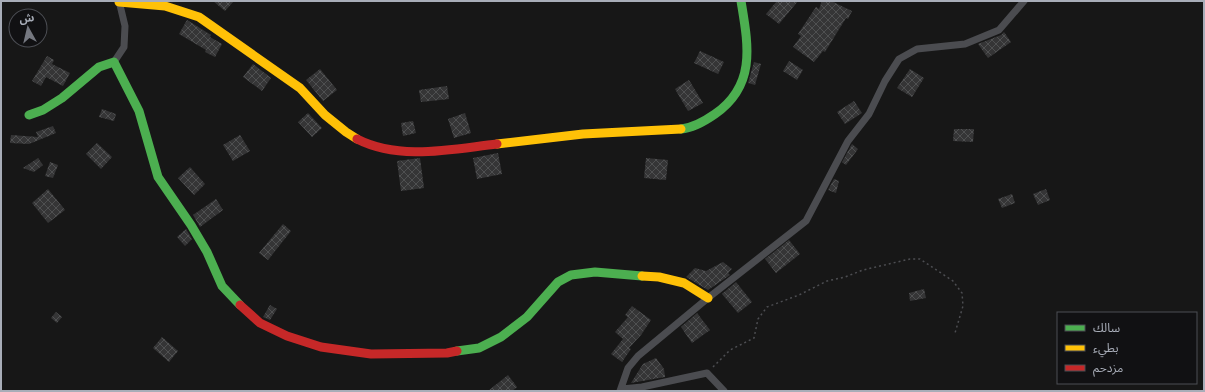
<svg xmlns="http://www.w3.org/2000/svg" width="1205" height="392" viewBox="0 0 1205 392" font-family="Lato,'Noto Sans Arabic',sans-serif">
	<defs>
		<pattern id="building-cross-hatch" width="8" height="8" patternUnits="userSpaceOnUse"><rect width="8" height="8" fill="#353536"/><path d="M0 0l8 8M0 8l8-8" fill="none" stroke="#4f5051"/></pattern>
	</defs>
	<rect width="100%" height="100%" fill="#171717"/>
	<path fill="url(#building-cross-hatch)" d="M213,1h21l-9,10z
		M777,1h21l-19,23 -13,-10z
		M822,1h9l21,10 -4,8 -2,-1 -21,34 -2,-1 -9,11 -21,-15 8,-11 -3,-2 18,-27 3,2z
		M187,20l24,15 -1,2 12,7 -7,13 -10,-5 1,-2 -27,-16z
		M1004,32l7,10 -23,16 -10,-14 23,-9z
		M700,51l24,11 -6,12 -24,-11z
		M47,56l7,4 -2,4 18,9 -7,13 -17,-9 -5,9 -9,-5z
		M789,61l14,9 -6,10 -14,-9z
		M754,62l7,2 -6,21 -7,-2z
		M253,64l18,14 -9,13 -19,-14z
		M320,69l17,21 -14,11 -17,-21z
		M910,69l14,9 -12,19 -15,-9z
		M689,80l14,23 -15,8 -13,-22z
		M447,86l2,13 -28,3 -2,-12z
		M854,101l8,12 -17,11 -8,-12z
		M102,109l14,5 -2,7 -15,-4z
		M308,113l14,15 -10,9 -14,-15z
		M465,113l6,20 -17,5 -6,-19z
		M413,121l3,12 -13,3 -2,-13z
		M53,126l3,7 -27,11 -19,-1 1,-8 27,2 -2,-5z
		M954,129h20l-1,13 -20,-1z
		M240,135l10,16 -17,10 -10,-16z
		M97,143l15,14 -11,12 -15,-15z
		M852,144l6,5 -12,16 -4,-3z
		M498,153l4,21 -25,5 -4,-21z
		M38,158l5,7 -9,7 -11,-4z
		M420,158l4,30 -23,3 -4,-30z
		M646,158l22,2 -2,20 -22,-2z
		M50,162l8,3 -5,13 -8,-2z
		M190,167l15,17 -11,11 -16,-17z
		M834,179l5,2 -3,12 -8,-3z
		M48,189l17,21 -17,13 -16,-20z
		M1046,189l4,11 -12,5 -5,-11z
		M1012,194l3,9 -13,5 -4,-9z
		M216,199l7,11 -23,17 -7,-12z
		M283,224l8,7 -23,29 -9,-7z
		M186,229l6,10 -7,7 -8,-9z
		M789,240l11,14 -24,19 -11,-14z
		M723,262l9,7 -4,4 2,2 -22,15 -22,-13 9,-9 11,3z
		M736,282l16,20 -14,11 -16,-19z
		M924,289l2,9 -16,3 -1,-8z
		M270,305l7,4 -7,11 -7,-3z
		M632,306l19,14 -10,15 -12,13 2,1 -9,13 -11,-8 12,-15 -8,-7 13,-15 -3,-2z
		M56,312l6,5 -5,6 -6,-5z
		M697,313l13,17 -18,13 -11,-16z
		M162,337l16,14 -9,11 -16,-14z
		M656,358l8,11 1,8 -34,6 12,-19z
		M508,375l9,12 -5,4h-24z"/>
	<g fill="none" stroke-linecap="round" stroke-linejoin="round">
		<path stroke="#4d4e52" stroke-width="1.5" stroke-dasharray="2 3" stroke-linecap="butt" d="M713,367l17,-17 24,-12 4,-19 9,-12 32,-12 28,-14 18,-4 18,-7 47,-11h10l33,22 9,12 1,13 -8,27"/>
		<path stroke="#4b4c50" stroke-width="7" d="M114,62l10,-15 1,-21 -6,-25
			M622,389l20,-2 65,-14 17,18
			M620,391l8,-23 10,-12 70,-58 98,-77 42,-80 21,-27 16,-33 14,-22 18,-10 48,-5 34,-14 25,-29"/>
		<path stroke="#4caf50" stroke-width="9" d="M29,115l14,-5 19,-12 37,-31 15,-5 25,49 19,66 33,48 16,27 15,34 18,19
			M681,129c12,-1 24,-8 34,-15 42,-29 33,-70 26,-113
			M457,351l22,-3 22,-11 26,-20 31,-35 13,-7 24,-3 47,4"/>
		<path stroke="#ffc107" stroke-width="9" d="M119,2l46,4 34,11 101,71 25,27 21,17 11,7
			M497,144l86,-10 98,-5
			M642,276l17,1 25,6 24,15"/>
		<path stroke="#c62828" stroke-width="9" d="M357,139c43,22 95,10 140,5
			M240,305l20,18 27,13 34,11 50,7 76,-1 10,-2"/>
	</g>
	<rect width="1205" height="392" fill="none" stroke="#a8adb8" stroke-width="4"/>
	<rect x="1057" y="312" width="140" height="72" fill="#111113" stroke="#4d4f55"/>
	<rect x="1065" y="325" width="20" height="6" fill="#4caf50" stroke="#4d4f55"/>
	<text x="1093" y="332" font-size="12" fill="#a8adb8">سالك</text>
	<rect x="1065" y="345" width="20" height="6" fill="#ffc107" stroke="#4d4f55"/>
	<text x="1093" y="352" font-size="12" fill="#a8adb8">بطيء</text>
	<rect x="1065" y="365" width="20" height="6" fill="#c62828" stroke="#4d4f55"/>
	<text x="1093" y="372" font-size="12" fill="#a8adb8">مزدحم</text>
	<g transform="translate(28 28) rotate(352)"><circle r="19" fill="#111113" stroke="#4d4f55"/>
	<path d="M0-3L7 15L0 10L-7 15Z" fill="#757880"/>
	<text y="-6" font-size="11" font-weight="bold" text-anchor="middle" fill="#a8adb8">ش</text>
	</g>
</svg>
